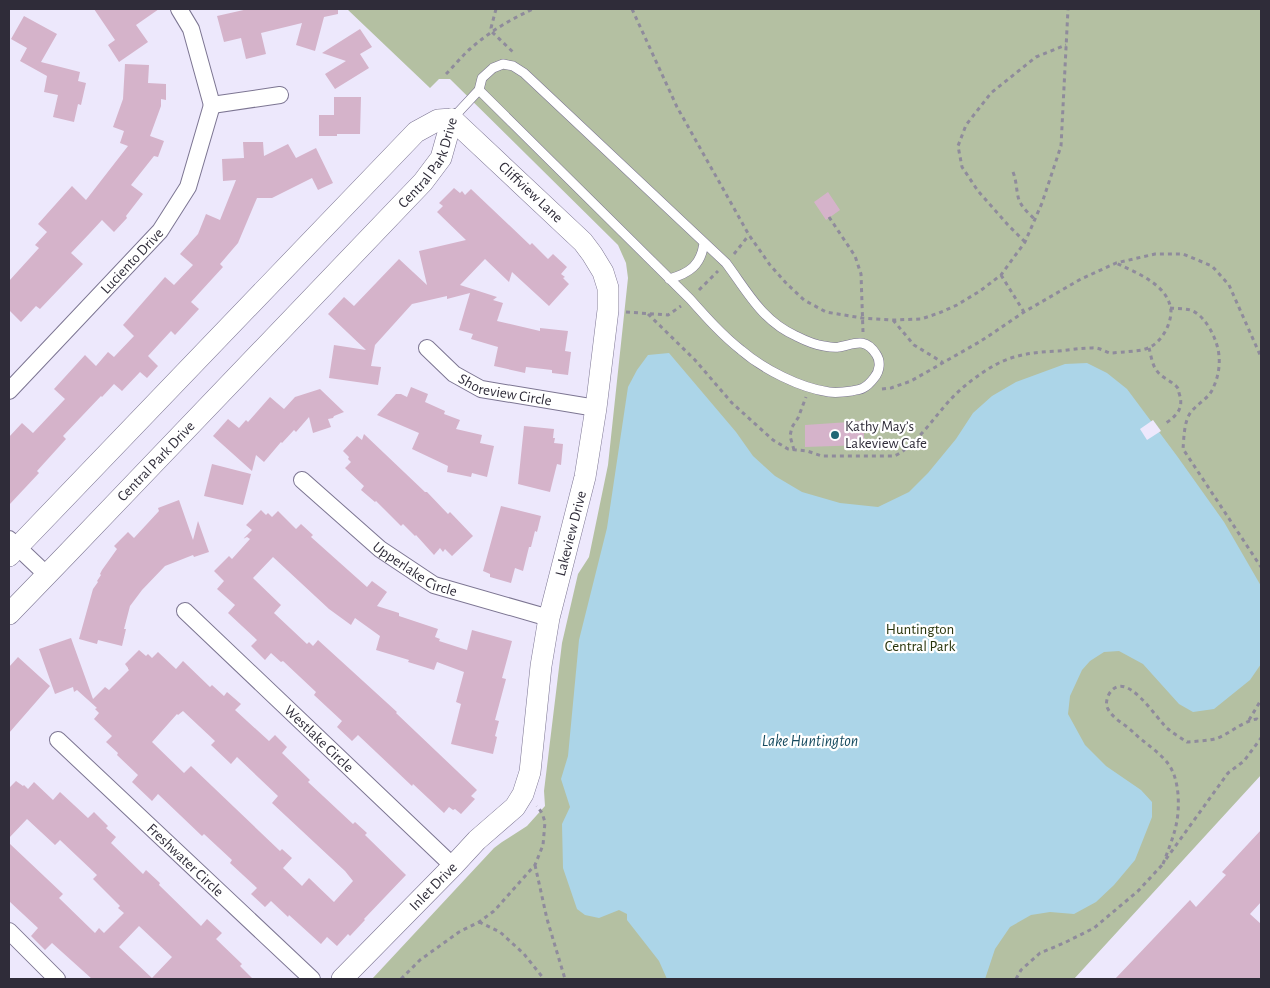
<svg xmlns="http://www.w3.org/2000/svg" width="1270" height="988" viewBox="0 0 1270 988" font-family="'Alegreya Sans',sans-serif">
	<rect width="100%" height="100%" fill="#ede8fc"/>
	<path fill="#b4c0a2" d="M347,9h914v766l-187,204h-702l122,-131 8,-6 25,-16 18,-20 -1,-15 18,-148 16,-69 11,-17 19,-92 20,-187 -2,-15 -8,-18 -168,-166h-11l-9,9z"/>
	<path fill="#acd5e8" d="M669,353l67,79 17,24 22,20 27,16 38,11 38,4 31,-15 19,-19 28,-34 17,-26 19,-17 24,-14 49,-18 22,-1 20,10 20,16 50,67 47,66 37,64v78l-11,16 -36,29 -21,3 -14,-8 -36,-40 -24,-13 -15,1 -14,9 -8,9 -12,26 -2,18 17,31 21,21 35,24 11,12v15l-17,43 -21,25 -18,17 -22,12 -24,-2 -19,3 -21,12 -15,22 -10,30h-318l-8,-18 -32,-41v-6l-8,-4 -20,8 -14,-3 -8,-6 -14,-41 -1,-44 8,-17 -9,-28 7,-23 11,-116 28,-112 21,-141 9,-17 11,-15z"/>
	<path fill="#ede8fc" d="M1153,420l8,11 -14,9 -7,-11z"/>
	<path fill="#d5b3ca" fill-rule="evenodd" d="M94,9h65l-23,16 12,17 -29,20 -11,-17 7,-5z
		M248,9h90v5l-14,3 -9,34 -19,-6 6,-22 -41,10 5,21 -20,5 -5,-21 -17,4 -7,-26z
		M24,16l33,18 -16,28 39,10 -2,9 8,2 -5,22 -3,-1 -4,18 -21,-5 5,-22 -14,-3 3,-16 -27,-15 7,-13 -16,-9z
		M360,29l12,18 -12,7 9,14 -34,21 -10,-15 21,-13 -24,-8z
		M125,64l24,1 -1,18 18,1v16l-5,-1v7l-11,30 14,5 -6,16 -4,-1 -23,29 12,9 -17,22 1,2 -13,14 -12,-12 -12,13 -19,20 12,11 -43,45 -4,-3 -15,16 -12,-12v-29l30,-33 -4,-3 12,-13 -9,-8 34,-38 14,14 42,-54 -8,-3 4,-12 -11,-4 10,-28z
		M334,97h27l-1,37h-23v2h-18v-21h15z
		M243,142h20l1,14 24,-12 8,14 20,-10 17,35 -15,7 -6,-12 -40,20h-15l-19,45 -18,21 3,3 -32,35 8,7 -24,26 -4,-4 -23,25 10,10 -11,12 -7,-6 -18,19 -8,-7 -12,13 -1,-1 -38,40 3,3 -29,32 2,2 -30,32v-68l13,-14 11,10 32,-34 -11,-10 31,-34 11,11 12,-14 6,5 20,-21 -11,-11 42,-48 9,8 19,-20 -13,-11 18,-20 8,-20 14,6 16,-40 -13,1 -1,-22 22,-1z
		M454,188l6,5 2,-2 3,4 6,-6 59,56 2,-2 16,16 5,-5 14,13 -6,7 4,3 -2,1 6,6 -20,22 -37,-34 -3,10 -24,-23 -25,26 37,12 -4,3 10,3 -6,18 43,10v-3l28,3 -3,20 6,1 -3,23 -16,-2v-3l-26,-3 -1,6 -31,-7 4,-19 -27,-8 2,-5 -14,-4 11,-37 -23,6v-3l-35,8 -37,41 -4,21 10,1 -3,18 -49,-7 5,-33 32,5 -38,-36 16,-17 10,9 45,-47 28,26 -8,-34 47,-11 -29,-28 6,-6 -4,-3z
		M828,192l12,18 -14,10 -12,-18z
		M411,387l17,7 -3,8 20,9 -1,3 16,6 -4,9 26,6 -2,8 14,3 -7,31 -15,-4 -1,4 -24,-5 1,-6 -36,-17 7,-16 -42,-18 19,-21h5l6,3z
		M320,389l24,23 -10,4 -1,2 -5,1 3,8 -18,6 -4,-16 -13,15 -2,-2 -12,13 -1,-1 -17,20 -8,-7 -4,16 -39,-35 15,-17 11,9 7,-8 2,2 22,-25 14,12 11,-12z
		M864,421v24l-59,2v-22z
		M524,426l30,3 -1,9h2l-1,5 9,1 -2,21 -4,-1 -7,28 -32,-8z
		M364,434l61,58h2l21,22 2,-2 23,24 -21,20 -7,-7 -2,3 -3,-4 -6,7 -18,-20 -1,1 -12,-12 -2,2 -25,-25 -1,1 -14,-12 3,-4 -19,-18 6,-6 -3,-3 1,-2 -6,-6 14,-15 5,4z
		M212,464l39,10 -8,31 -39,-9z
		M179,500l14,40 5,-19 11,31 -15,5 -1,-2 -28,11 -23,24 -12,16 -6,23h2l-4,17 -24,-6 -1,4 -18,-5 14,-50 5,-7 -1,-1 4,-6 -1,-1 2,-4 15,-21 -3,-3 14,-14 6,6 25,-27 -1,-3z
		M501,506l40,10 -4,16 -2,-1 -4,16h-2l-6,24 -8,-3 -4,15 -21,-6v-3l-7,-3z
		M261,510l5,5 2,-2 4,4 6,-6 18,18 5,-5 12,11 -2,2 56,50 5,-6 15,11 -10,14 22,7v3l39,13 -3,8 5,2 -1,2 28,9 5,-20 40,11 -10,37 4,1 -11,41 4,1 -4,15 2,1 -4,17 -42,-10 10,-40 -5,-2 8,-30 -27,-10 -3,8 -26,-8 1,-2 -33,-10 4,-14 -25,-18 -4,7 -22,-16 -56,-52 -20,21 28,27 -7,8 33,31 2,-2 4,4 5,-6 79,72 -1,1 81,77 -6,6 4,3 -14,15 -6,-5 -2,1 -4,-3 -5,6 -31,-29 -1,2 -54,-51 -6,6 -15,-14 5,-6 -28,-26 2,-3 -33,-31 -2,1 -10,-9 -6,7 -14,-14 6,-6 -29,-27 7,-8 -18,-16 7,-8 -10,-10 15,-15 3,3 18,-20 -3,-2 -4,2 9,-9 -6,-5z
		M71,638l22,61 12,-12 4,3 20,-20 -1,-1v-1l-3,-4 14,-14 7,6 2,-2 4,4 6,-6 18,17 7,-8 27,26 2,-2 12,11 3,-4 14,12 -6,6 34,31 6,-6 12,12 -5,6 28,27 -2,2 45,42 2,-2 12,11 -2,2 41,40 -42,44 1,1 -15,16 -2,-2 -11,12 -10,-9 -6,7 -32,-29 -1,2 -17,-16 -6,6 -14,-13 6,-6 -27,-25 2,-3 -28,-26 -2,2 -44,-42 -6,7 -20,-19 6,-7 -21,-20 1,-2 -12,-11 6,-6 -18,-17 5,-6 -4,-4 2,-1 -20,-18 -3,2 -1,-5 -18,7 -16,-45zM183,711l32,30 -4,4 20,19 6,-7 41,39 -6,7 73,68 8,10 -19,21 -25,-24 -7,8 -19,-18 9,-10 -10,-9 -2,2 -89,-85 -7,7 -32,-31 25,-28 1,1z
		M18,657l32,29 -41,47v-66z
		M16,781l7,5 1,-1 4,4 6,-7 19,18 7,-8 28,26 6,-6 14,14 -2,2 10,9 -5,6 32,31 3,-4 14,13 -1,2 42,41 6,-7 15,14 -6,6 26,25 -2,2 13,13h-161l-40,-36 -7,7 -14,-14 7,-8 -29,-27v-58l54,51 -4,4 36,35 4,-5 5,5 20,-20 -6,-5 2,-2 -27,-27 4,-4 -37,-35 -5,5 -28,-26 -18,19v-50zM139,926l33,31 -20,21 -33,-31z
		M1261,830v72l-11,12 11,10v55h-146l75,-79 6,7 30,-32 -4,-3z"/>
	<g fill="none" stroke-linecap="round" stroke-linejoin="round">
		<defs>
			<path id="service" d="M452,119l27,-29 3,-12 11,-10 10,-4 10,2 11,7 202,190c21,28 36,58 70,73 8,4 19,9 28,10 5,1 11,2 15,1 16,-3 26,-10 37,7 5,7 4,17 -2,24 -3,4 -7,8 -11,10 -3,2 -8,2 -11,3 -7,1 -16,2 -23,1 -29,-4 -66,-23 -88,-42 -19,-15 -35,-33 -51,-51l-211,-209
				M669,279c21,-6 32,-14 35,-36"/>
			<g id="minor">
				<path d="M179,9l12,20 21,76"/>
				<path d="M212,105l68,-10"/>
				<path id="s1" d="M427,348l27,26 27,15 115,19"/>
				<path id="s2" d="M9,391l151,-160 28,-44 24,-82"/>
				<path id="s3" d="M302,480l78,69 54,36 115,33"/>
				<path d="M9,539l38,36"/>
				<path id="s4" d="M185,611l268,255"/>
				<path id="s5" d="M58,740l254,239"/>
				<path d="M9,931l48,48"/>
			</g>
			<g id="tertiary">
				<path d="M9,556l407,-424 22,-12 14,-1"/>
				<path id="s6" d="M9,614l57,-59 357,-373 18,-24 11,-39"/>
				<path id="s7" d="M342,979l111,-113 24,-26 38,-33 8,-13 7,-22 11,-106 8,-48 36,-141 11,-69 12,-98v-22l-5,-16 -11,-18 -9,-12 -131,-123"/>
			</g>
		</defs>
		<use href="#service" stroke="#7c7592" stroke-width="10"/>
		<use href="#minor" stroke="#7c7592" stroke-width="18"/>
		<use href="#tertiary" stroke="#7c7592" stroke-width="22"/>
		<path stroke="#8f8b9c" stroke-width="3" stroke-dasharray="4 4" stroke-linecap="butt" d="M496,9l-5,19 1,4 22,21
			M632,9l45,98 72,128 21,30 17,19 17,16 22,12 36,6 31,2 28,-1 18,-6 18,-8 23,-14 21,-16 24,-33 17,-39 19,-57 7,-137
			M446,74c8,-8 16,-18 24,-25 19,-17 41,-30 63,-40
			M1013,172c4,10 3,19 6,28 3,8 11,14 16,20
			M829,217l26,39 6,18 2,58
			M1025,242l-17,-17 -30,-34 -16,-24 -4,-21 8,-21 25,-32 45,-36 30,-12
			M734,254l15,-19
			M1001,275l23,37
			M699,290l19,-19
			M1170,308c8,1 16,0 23,3 14,7 25,30 26,45 1,10 -1,21 -5,30 -4,12 -15,16 -23,26 -7,9 -7,25 -8,37l78,118
			M626,312l42,3 13,-9
			M648,314l47,46 37,43 41,37 15,9 19,2 15,5h72c20,-8 41,-40 56,-56 13,-14 29,-26 45,-35 20,-11 41,-13 63,-14 11,-1 22,-3 34,-3 6,-1 12,3 18,5 5,0 11,-1 15,-1 8,-1 16,-1 23,-4 13,-5 23,-23 23,-37 -2,-26 -34,-38 -55,-48
			M893,320l21,25 28,17
			M1149,348c2,7 3,17 8,23 5,7 13,9 19,15 3,3 2,3 3,7 5,14 -1,22 -13,30
			M882,389l9,-1 20,-7 70,-40 43,-29 57,-33 35,-16 39,-9h28l29,12 17,19 32,72
			M794,450l-4,-14 2,-9 6,-9 8,-21
			M1249,720l12,-20
			M1166,859l62,-86 16,-12 17,-23
			M1163,864c10,-27 17,-41 15,-70 -1,-10 -3,-20 -9,-29 -9,-13 -25,-22 -36,-33 -8,-8 -20,-13 -25,-23 -3,-5 -1,-10 1,-15 17,-27 47,25 59,35 6,5 13,9 19,13 10,-1 22,-1 31,-4 14,-6 25,-17 39,-19l4,3
			M535,865l12,54 18,60
			M479,922l21,10 24,22 20,25
			M401,979l19,-19 39,-28 20,-10 15,-11 41,-46 8,-20 2,-23 -3,-9 -5,-7
			M1016,979l5,-9 19,-17 24,-10 30,-15 44,-37 25,-27"/>
		<use href="#service" stroke="#fff" stroke-width="9"/>
		<use href="#minor" stroke="#fff" stroke-width="16"/>
		<use href="#tertiary" stroke="#fff" stroke-width="21"/>
	</g>
	<circle fill="#206775" stroke="#fff" stroke-width="2" cx="835" cy="435" r="5"/>
	<g text-anchor="middle" stroke-width="4.5" stroke-linejoin="round" paint-order="stroke">
		<g font-size="15" fill="#2f2c39" stroke="#fff">
			<text dy="5" stroke="none"><textPath href="#s6" startOffset="618">Central Park Drive</textPath></text>
			<text transform="translate(531 192) rotate(43)" y="5">Cliffview Lane</text>
			<text dy="5" stroke="none"><textPath href="#s2" startOffset="179">Luciento Drive</textPath></text>
			<text dy="5" stroke="none"><textPath href="#s1" startOffset="92">Shoreview Circle</textPath></text>
			<text dy="5" stroke="none"><textPath href="#s6" startOffset="212">Central Park Drive</textPath></text>
			<text dy="5" stroke="none"><textPath href="#s7" startOffset="525">Lakeview Drive</textPath></text>
			<text dy="5" stroke="none"><textPath href="#s3" startOffset="145">Upperlake Circle</textPath></text>
			<text dy="5" stroke="none"><textPath href="#s4" startOffset="185">Westlake Circle</textPath></text>
			<text dy="5" stroke="none"><textPath href="#s5" startOffset="175">Freshwater Circle</textPath></text>
			<text dy="5" stroke="none"><textPath href="#s7" startOffset="130">Inlet Drive</textPath></text>
		</g>
		<g font-size="15" fill="#2f2c39" stroke="#fff" text-anchor="start">
			<text x="845" y="431">Kathy May’s<tspan x="845" dy="17">Lakeview Cafe</tspan></text>
		</g>
		<g font-size="15" fill="#28340b" stroke="#fff">
			<text x="920" y="634">Huntington<tspan x="920" dy="17">Central Park</tspan></text>
		</g>
		<g font-size="16" font-style="italic" fill="#184c60" stroke="#fff">
			<text x="810" y="746">Lake Huntington</text>
		</g>
	</g>
	<rect width="1270" height="988" fill="none" stroke="#2f2c39" stroke-width="20"/>
</svg>
